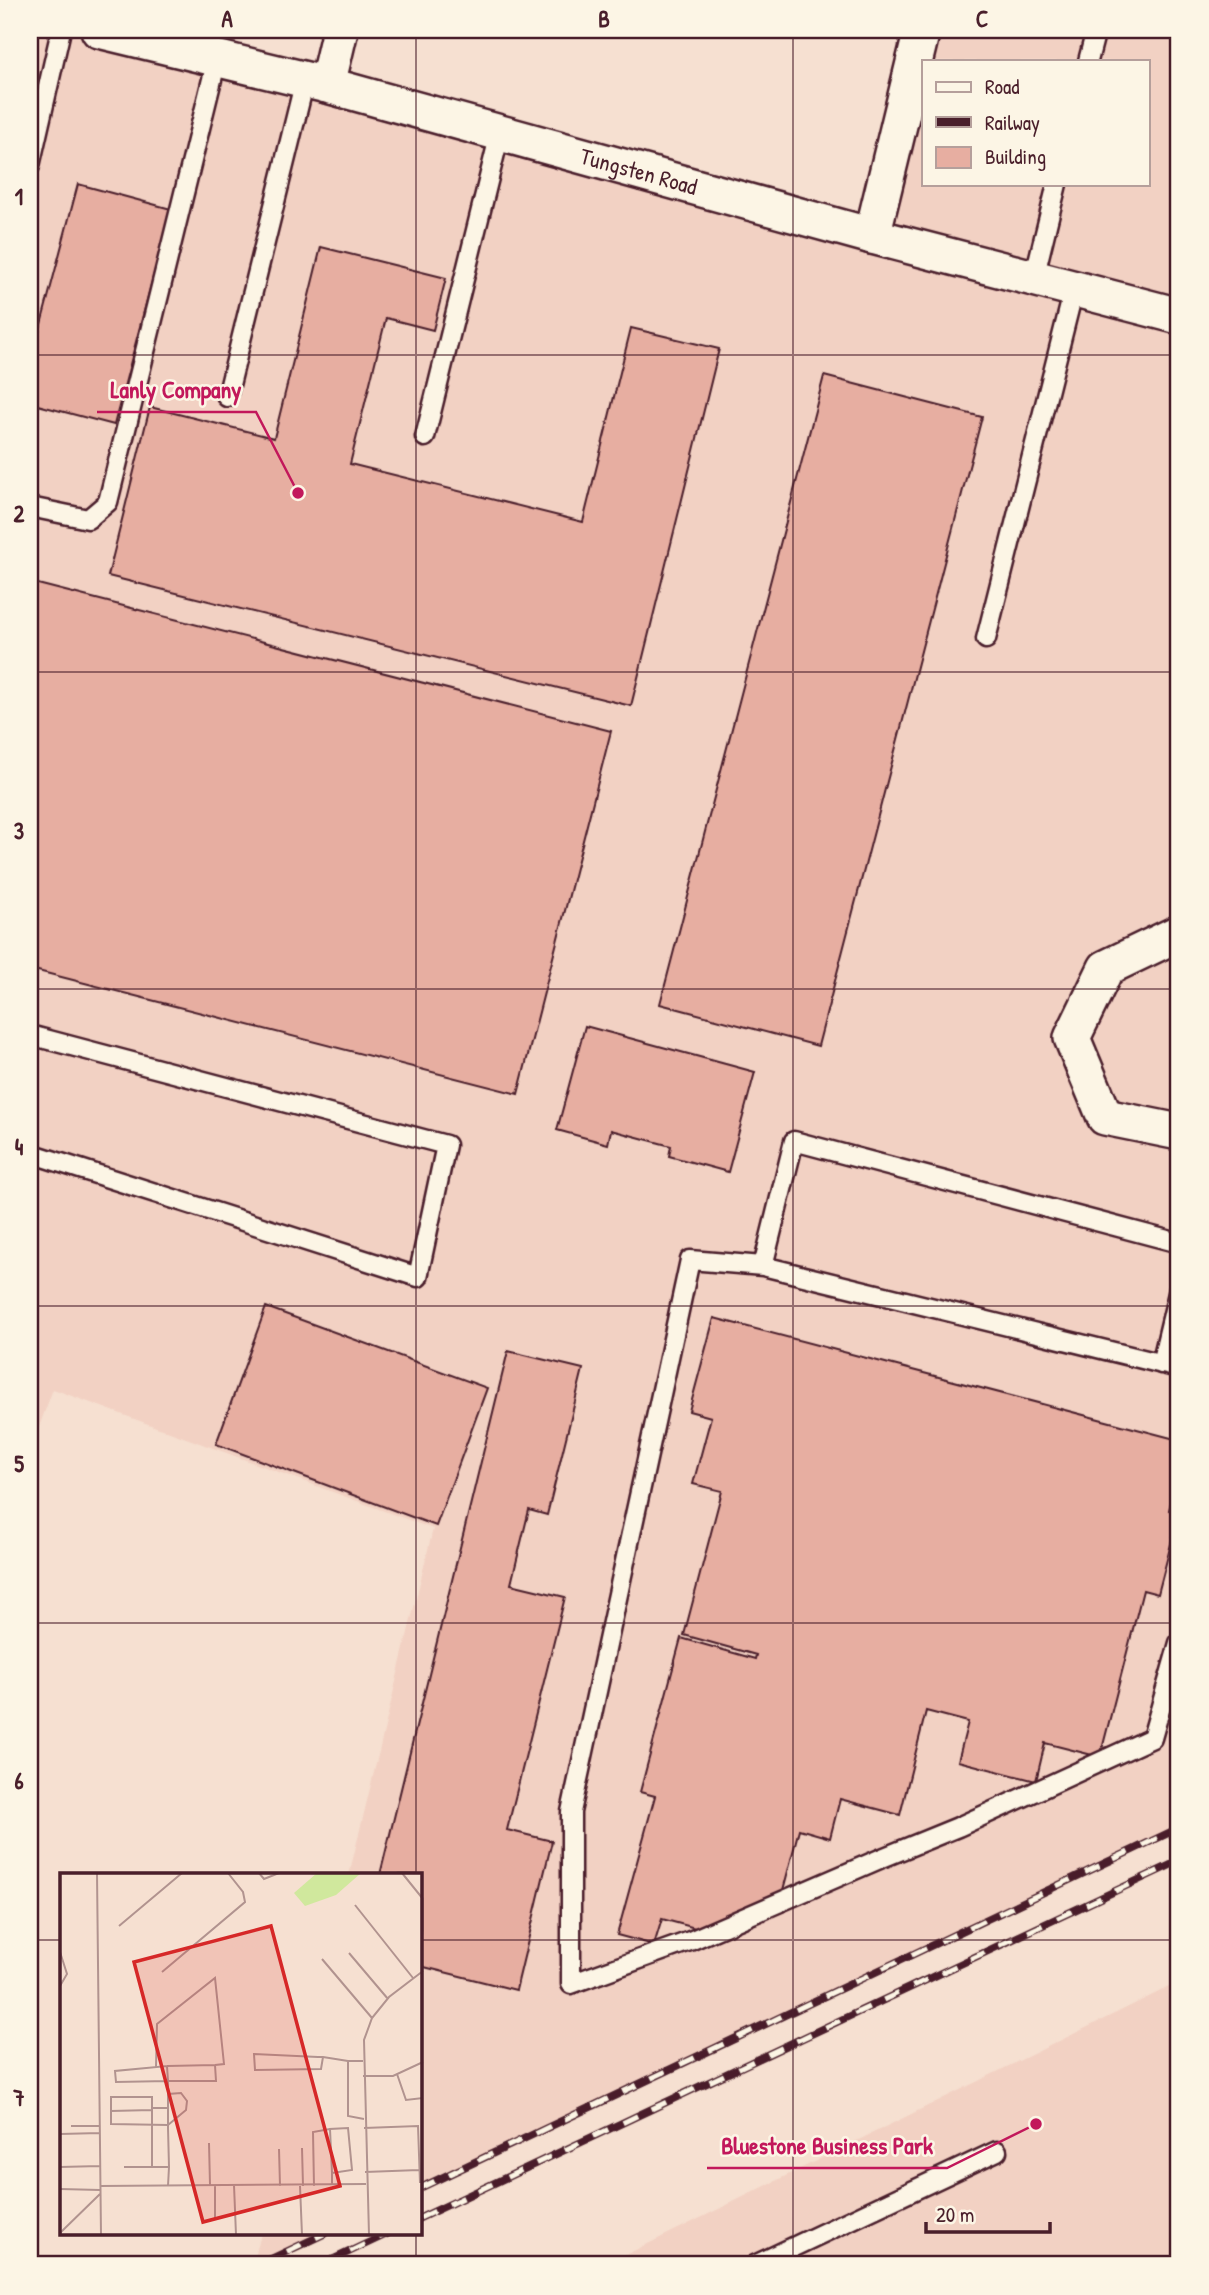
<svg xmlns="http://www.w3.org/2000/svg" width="1209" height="2295" viewBox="0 0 1209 2295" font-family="'Patrick Hand',sans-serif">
	<rect width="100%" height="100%" fill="#f6e0d1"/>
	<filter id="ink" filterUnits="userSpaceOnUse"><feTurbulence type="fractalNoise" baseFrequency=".0143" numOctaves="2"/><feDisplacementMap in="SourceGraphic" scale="14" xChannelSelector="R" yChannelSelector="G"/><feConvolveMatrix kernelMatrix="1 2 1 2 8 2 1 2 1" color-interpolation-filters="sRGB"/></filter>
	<g filter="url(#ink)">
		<path fill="#f2d1c3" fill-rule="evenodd" d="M30,30h69l773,206 49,-206h258v1798l-759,360v-313h-71l84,-346 -380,-140 -23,62zM924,61h224v123h-224z
			M1179,1982v283h-574z
			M261,2234h63l-66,31h-5z"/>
		<path fill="#e7aea1" stroke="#4a1f2b" stroke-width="2" d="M78,184l93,25 -57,216 -84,-22v-37z
			M321,247l125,31 -13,52 -47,-12 -36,146 233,58 48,-194 88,21 -88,357 -523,-130 42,-169 124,31z
			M824,376l158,41 -164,629 -158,-42z
			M30,582l581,149 -93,363 -488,-125z
			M585,1026l170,46 -27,100 -59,-16 2,-10 -60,-16 -3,14 -51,-14z
			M266,1307l221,81 -51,138 -220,-82z
			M714,1318l465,122v31l-10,39 10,3 -21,81 -15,-4 -43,167 -55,-14 -9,38 -78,-20 10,-39 -42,-11 -26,104 -60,-16 -10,39 -31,-9 -17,65 -83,35 -37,-10 -8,26 -37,-10 38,-139 -15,-4 41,-154 74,21 1,-4 -72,-20 38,-144 -29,-7 18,-67 -22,-6z
			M508,1351l75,18 -36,146 -18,-5 -18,74 54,13 -58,233 45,11 -36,149 -96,-24v-91h-40z"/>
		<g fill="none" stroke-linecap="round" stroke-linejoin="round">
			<defs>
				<path id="lane" d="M1088,61l8,-31
					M30,166l31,-136
					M1034,278l23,-94
					M227,397l78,-317
					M425,437l75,-304
					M30,507l58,12 20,-17 109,-443
					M986,639l88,-350
					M30,1035l416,110 -28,132 -388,-124
					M1179,1243l-385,-102 -31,125 416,102
					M763,1266l-73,-6 -119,552v172l119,-43 192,-83 76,-31 194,-89 27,-95
					M1161,1364l18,-75
					M755,2265l242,-114"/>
				<g id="street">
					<path id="s1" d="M99,30l228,55 545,151 307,80"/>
					<path d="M327,85l13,-55"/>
					<path d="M872,236l50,-206"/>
					<path d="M1179,933l-73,35 -34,70 33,79 74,15"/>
				</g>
			</defs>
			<use href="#lane" stroke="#4a1f2b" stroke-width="23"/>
			<use href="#street" stroke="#4a1f2b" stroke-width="40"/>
			<use href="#lane" stroke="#fcf5e5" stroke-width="18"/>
			<use href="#street" stroke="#fcf5e5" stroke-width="35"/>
			<defs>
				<path id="rail" d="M420,2188l759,-360
					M420,2218l759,-357
					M258,2265l66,-31
					M321,2265l66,-31"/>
			</defs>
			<use href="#rail" stroke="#4a1f2b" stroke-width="8"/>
			<use href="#rail" stroke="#fcf5e5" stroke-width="5" stroke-dasharray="16" stroke-linecap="butt"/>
		</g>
	</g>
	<path fill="none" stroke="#4a1f2b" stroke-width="2" stroke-opacity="0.55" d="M416,30v1845M793,30v2235M30,355h1149M30,672h1149M30,989h1149M30,1306h1149M30,1623h1149M30,1940h31M420,1940h759M416,2234v31"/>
	<g text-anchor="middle" stroke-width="5" stroke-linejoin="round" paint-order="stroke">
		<g font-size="23" fill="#4a1f2b" stroke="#fcf5e5">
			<text dy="8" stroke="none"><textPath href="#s1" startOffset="558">Tungsten Road</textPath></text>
		</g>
	</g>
	<g transform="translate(60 1873)">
		<rect width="362" height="362" fill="#f6e0d1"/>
		<path d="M257,0h44l-25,22 -31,11 -11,-13z" fill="#d0e89d"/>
		<path fill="none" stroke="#b1938f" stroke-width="2" d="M37,0l4,362M199,0l5,6 15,-6M342,0l21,26M295,32l58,73M59,53l63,-53M0,79l7,22 -7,12M289,80l39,46M262,86l50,59M102,99l83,-70 -2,-10 -15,-19M263,184l-2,12 -66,1 -1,-16 64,3h5l25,4M303,188h-15v55l16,3M107,193l48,-1 1,16h-48l-52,1 -1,-11 52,-5 1,15v13M96,194l1,-43 58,-46 9,86 -9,1M337,201l9,26 17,-2M303,203h30l30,-14M92,235v-11h-41v27l57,1 18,-15 1,-9 -6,-8 -13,1v34l1,39 -1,19M108,235h-16v59h17M51,238l41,-1M11,253h29M304,255l54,-2 2,57M0,261l40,-1M149,270l1,42M242,275l1,38M219,276l1,37M0,294l40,-1M64,294h28M305,299l54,-2M272,300l20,-3 -4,-42 -18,1 2,44v12M155,312v33M174,312l2,50M40,313l266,-2M240,313l2,49M254,313l-1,-54 17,-3M0,316l40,1M0,360l40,-39M309,362l-5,-195 8,-22 17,-21 34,-26"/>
		<path fill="#d62828" fill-opacity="0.15" stroke="#d62828" stroke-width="3.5" d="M211,53l69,260 -137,36 -69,-260z"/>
		<rect width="362" height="362" fill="none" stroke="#4a1f2b" stroke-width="3.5"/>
	</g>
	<path fill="none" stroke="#c2185b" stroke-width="2.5" d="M298 493L256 412H97M1036 2124L947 2168H707"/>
	<g fill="#c2185b" stroke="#fcf5e5" stroke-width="2.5">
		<circle cx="298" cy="493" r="7"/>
		<circle cx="1036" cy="2124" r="7"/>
	</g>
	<g font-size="24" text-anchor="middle" font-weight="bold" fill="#c2185b" stroke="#fcf5e5" stroke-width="5" stroke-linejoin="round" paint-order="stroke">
		<text x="176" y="398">Lanly Company</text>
		<text x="827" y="2154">Bluestone Business Park</text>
	</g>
	<rect width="1209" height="2295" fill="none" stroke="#fcf5e5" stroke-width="77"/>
	<rect x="922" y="60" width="228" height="126" fill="#fcf5e5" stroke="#b59f9b" stroke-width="2"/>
	<rect x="936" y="82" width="35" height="10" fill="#fcf5e5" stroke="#b59f9b" stroke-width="2"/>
	<text x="985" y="94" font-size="21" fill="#4a1f2b">Road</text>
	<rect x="936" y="117" width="35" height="10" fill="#4a1f2b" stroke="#b59f9b" stroke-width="2"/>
	<text x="985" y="130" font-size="21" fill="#4a1f2b">Railway</text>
	<rect x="936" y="147" width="35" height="21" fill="#e7aea1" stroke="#b59f9b" stroke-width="2"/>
	<text x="985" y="164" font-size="21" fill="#4a1f2b">Building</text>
	<path d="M926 2222v10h124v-10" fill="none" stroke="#4a1f2b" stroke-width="3.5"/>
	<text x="936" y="2222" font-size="21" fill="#4a1f2b" stroke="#fcf5e5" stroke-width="5" paint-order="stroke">20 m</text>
	<rect x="38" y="38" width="1132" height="2218" fill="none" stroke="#4a1f2b" stroke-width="2.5"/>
	<g font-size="23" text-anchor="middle" font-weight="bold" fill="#4a1f2b">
		<text x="227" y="27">A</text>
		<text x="604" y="27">B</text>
		<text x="982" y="27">C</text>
		<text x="19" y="205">1</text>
		<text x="19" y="522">2</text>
		<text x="19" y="839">3</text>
		<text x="19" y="1155">4</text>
		<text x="19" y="1472">5</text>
		<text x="19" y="1789">6</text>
		<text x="19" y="2106">7</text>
	</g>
</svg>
